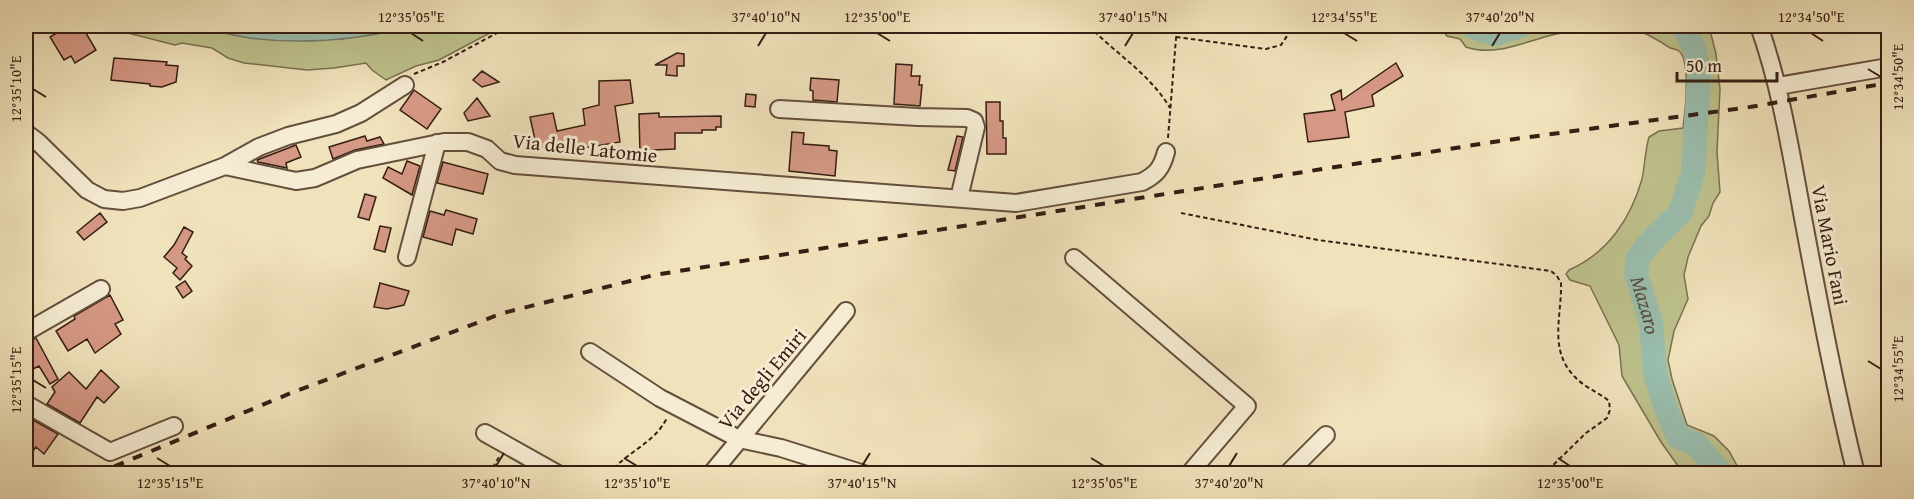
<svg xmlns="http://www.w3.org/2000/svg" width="1914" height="499" viewBox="0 0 1914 499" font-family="'Gentium Book Plus',serif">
	<rect width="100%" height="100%" fill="#f0e2bb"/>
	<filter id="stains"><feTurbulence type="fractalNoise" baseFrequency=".00333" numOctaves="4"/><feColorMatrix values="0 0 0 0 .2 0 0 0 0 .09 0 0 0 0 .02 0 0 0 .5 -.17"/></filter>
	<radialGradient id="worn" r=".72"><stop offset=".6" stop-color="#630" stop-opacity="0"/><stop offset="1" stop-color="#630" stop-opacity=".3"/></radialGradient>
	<path fill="#bec28d" stroke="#7a7050" stroke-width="1.5" d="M108,26h81l57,11 55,3 41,-1 52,-8 22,-5h87l-64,34 -23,6 -30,14 -14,-10 -6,-7 -32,5 -27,2 -63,-7 -16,-5 -16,-10 -30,-5 -7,2 -51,-13z
		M1440,26h158c-15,2 -30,6 -46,9 -28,7 -57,22 -86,12l-6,-8 -13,-3z
		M1629,26h77l4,4 6,24 4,35 -3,63 3,40 -7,11 -4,13 -8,10 -13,31 -4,18 4,24 -14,32 -6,29 4,19 15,46 27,11 15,15 12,22h-58l-22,-31 -39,-66 -3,-31 -29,-59 -20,-6 -4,-6 3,-4c39,-17 62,-52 73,-91 3,-14 3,-28 7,-42l10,-6 24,-3c2,-15 8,-67 -4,-77 -3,-2 -6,-2 -9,-3 -13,-9 -27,-16 -41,-22z"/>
	<path fill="#9abeae" stroke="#727e70" stroke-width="1.5" d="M190,26l69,2 157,-2c-55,13 -116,20 -172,11 -18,-3 -36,-8 -54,-11z"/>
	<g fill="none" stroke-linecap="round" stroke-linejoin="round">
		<path stroke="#686e60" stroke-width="1.5" d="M218,26c58,11 114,8 172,0"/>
		<g stroke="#9abeae" stroke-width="24">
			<path d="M1473,26l2,2 20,6 25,-8"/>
			<path id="s1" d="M1683,26l11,22 5,25 -6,100 -13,40 -24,23 -18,21 -2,17 15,49 4,51 11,35 12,28 18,7 25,30"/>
		</g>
	</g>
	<path fill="#d59884" stroke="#351d13" stroke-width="1.5" d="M68,26h4l4,6 7,-4 13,22 -21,13 -4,-7 -7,4 -14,-23z
		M677,53l7,1v12h-7v10l-11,-1 1,-10h-12z
		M114,58l53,4 -1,3 12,1 -2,16 -14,5 -12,-1v-2l-39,-4z
		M1396,63l7,13 -31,19 2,11 -29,6 4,25 -41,5 -4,-28 31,-4 -4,-15 10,-5 1,10z
		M896,64l16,1 -1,11h9l-1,9h3l-2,21 -26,-2z
		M482,71l17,11 -17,5 -9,-7z
		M811,78l28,2 -2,22 -24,-2v-9l-3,-1z
		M630,80l3,23 -18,3 5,36 -48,8 -3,-11 -32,10 -7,-32 23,-4 4,18 28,-6 -2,-16 16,-4v-24z
		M414,90l27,19 -14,20 -27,-19z
		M746,94l10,1 -1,12 -10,-1z
		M477,98l13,18 -22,5 -4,-8z
		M986,102h14v19h3v17h3v16h-19z
		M659,113v4l62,-1v11h-5v3h-14v3h-27v16l-21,1v4h-14l-1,-40z
		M792,132l12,1 -1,11 26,2v4l8,1 -2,25 -46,-5z
		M365,136l2,5 13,-4 4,7 -29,6 -22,9 -4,-12z
		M957,136l6,1 -8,34 -7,-1z
		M296,145l5,12 -15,6 1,5 -29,-6 -1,-2z
		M407,161l13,5 -8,29 -29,-17 5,-11 14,7z
		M443,162l45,12 -5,20 -46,-11z
		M365,194l11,3 -7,23 -11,-3z
		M446,210l31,9 -4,15 -17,-5 -4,16 -29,-8 7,-26 14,4z
		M100,213l7,9 -23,18 -7,-8z
		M380,226l11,2 -6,24 -11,-3z
		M184,227l9,5 -11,21 5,4 -2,2 7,7 -12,14 -7,-7 4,-5 -13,-11 10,-12z
		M185,281l7,10 -9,7 -7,-11z
		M380,283l29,8 -5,14 -17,4 -13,-2z
		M110,295l13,25 -8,4 6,10 -26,19 -8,-14 -19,12 -12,-20 19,-12 -1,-3z
		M36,338l22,41 -8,5 -11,-18 -8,4 -5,-10v-18z
		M101,370l18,17 -15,16 -7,-6 -17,26 -33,-19 8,-12 -3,-5 17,-15 17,17z
		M26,416l32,18 -14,20 -8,-7 -10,13z"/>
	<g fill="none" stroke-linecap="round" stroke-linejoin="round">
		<defs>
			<path id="minor" d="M1759,26c22,62 32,127 44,192 16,85 32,171 53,256
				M1778,86l110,-19
				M779,109l139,8 49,1 7,3 2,6 -17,71
				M26,133l12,9 49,48 17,9 19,2 17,-3 85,-32 71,15 19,-3 42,-18 87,-18h24l19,7 13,12 15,4 501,38 126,-21c14,-7 20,-14 24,-30
				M225,166l34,-19 29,-11 48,-12 25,-11 44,-28
				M407,257l30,-114
				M1074,258l173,148 -58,68
				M26,332l75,-43
				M590,352l70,46 79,41 42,9 83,26
				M26,404l84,48 64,-26
				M485,433l73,41
				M711,474l135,-163
				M1287,474l39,-39"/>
		</defs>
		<use href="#minor" stroke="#644e3d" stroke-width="20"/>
		<path stroke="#351d13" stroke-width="2" stroke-dasharray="4.5 3" stroke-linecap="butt" d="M1089,26c27,28 61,48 81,82
			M1176,37l90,12 15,-4 8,-12
			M414,74l29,-12 67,-36
			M1168,138l9,-112
			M1181,213l137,27 233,31 6,5 4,7c1,33 -13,67 14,94 9,10 23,15 34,24l1,9 -3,8 -21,15 -42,41
			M489,474l10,-17
			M609,474c18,-23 44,-29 58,-56"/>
		<use href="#minor" stroke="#f5ecd3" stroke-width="16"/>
		<path stroke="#351d13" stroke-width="4" stroke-dasharray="10 10" stroke-linecap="butt" d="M96,474l195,-81 212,-80 151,-38 839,-133 257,-35 138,-24"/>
	</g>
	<path fill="none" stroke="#351d13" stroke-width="2" d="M411,33l12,8M877,33l13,8M1344,33l13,8M1811,33l12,8M758,46l8,-13M1125,46l8,-13M1492,46l8,-13M1868,69l13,8M33,89l13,8M1868,361l13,8M33,380l13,8M157,458l13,8M624,458l13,8M1091,458l13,8M1558,458l12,8M496,466l8,-13M862,466l8,-13M1229,466l8,-13"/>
	<g text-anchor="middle" stroke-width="6" stroke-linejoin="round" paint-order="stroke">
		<g font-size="20" fill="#351d13" stroke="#f5ecd3">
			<text transform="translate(585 148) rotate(6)" y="7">Via delle Latomie</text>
			<text transform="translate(1830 245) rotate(79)" y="7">Via Mario Fani</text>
			<text transform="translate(762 379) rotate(-50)" y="7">Via degli Emiri</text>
		</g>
		<g font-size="21" font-style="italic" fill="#534d42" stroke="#f5ecd3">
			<text dy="7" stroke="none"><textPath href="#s1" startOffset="303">Mazaro</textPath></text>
		</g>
	</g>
	<rect width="1914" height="499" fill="none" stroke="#f0e2bb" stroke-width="66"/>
	<path d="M1677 72v9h100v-9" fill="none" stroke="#351d13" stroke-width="3"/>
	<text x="1686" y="72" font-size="18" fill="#351d13" stroke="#f5ecd3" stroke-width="4.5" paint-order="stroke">50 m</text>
	<rect x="33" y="33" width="1848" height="433" fill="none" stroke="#351d13" stroke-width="2"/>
	<g font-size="15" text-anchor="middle" fill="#351d13">
		<text x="411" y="22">12°35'05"E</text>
		<text x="766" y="22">37°40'10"N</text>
		<text x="877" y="22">12°35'00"E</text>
		<text x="1133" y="22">37°40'15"N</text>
		<text x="1344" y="22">12°34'55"E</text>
		<text x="1500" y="22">37°40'20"N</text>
		<text x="1811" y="22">12°34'50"E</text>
		<text transform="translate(1898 77) rotate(-90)" y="5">12°34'50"E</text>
		<text transform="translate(16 89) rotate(-90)" y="5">12°35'10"E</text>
		<text transform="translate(1898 369) rotate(-90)" y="5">12°34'55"E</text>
		<text transform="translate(16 380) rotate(-90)" y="5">12°35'15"E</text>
		<text x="170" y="488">12°35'15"E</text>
		<text x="496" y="488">37°40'10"N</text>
		<text x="637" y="488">12°35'10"E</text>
		<text x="862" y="488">37°40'15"N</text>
		<text x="1104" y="488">12°35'05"E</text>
		<text x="1229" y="488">37°40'20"N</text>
		<text x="1570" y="488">12°35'00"E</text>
	</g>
	<rect width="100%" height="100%" filter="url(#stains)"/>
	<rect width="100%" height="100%" fill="url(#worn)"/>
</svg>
